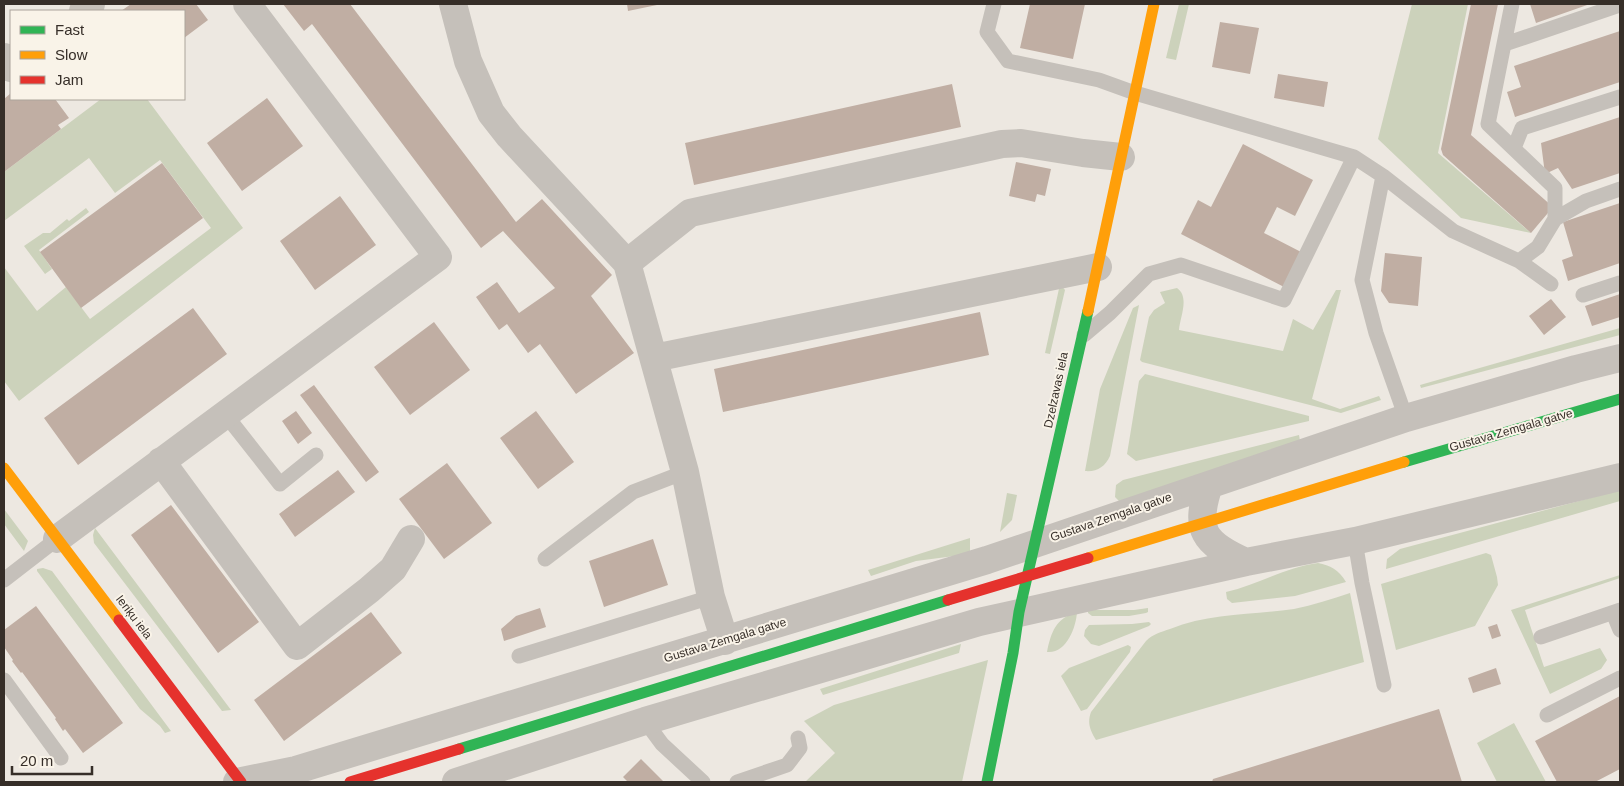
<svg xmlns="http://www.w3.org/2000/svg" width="1624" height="786" viewBox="0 0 1624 786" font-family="Helvetica,sans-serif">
	<rect width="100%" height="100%" fill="#ede8e1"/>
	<path fill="#ccd2bb" d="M1179,4h10l-13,56 -10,-2z
		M1412,4h56l-30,149 93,80 -70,-15 -83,-79z
		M101,99h46l96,129 -224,173 -15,-20v-114l33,44 29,-24 24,32 121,-91 -51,-68 -45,33 -26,-35 -85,63v-49z
		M86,208l3,4 -50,38 13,19 -7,5 -21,-28 19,-13h7l17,-14 2,2z
		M1060,284l5,6 -15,64 -5,-1z
		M1177,288c13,9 3,29 2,42l104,21 10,-32 20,11 23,-40h5l-29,109 28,10 39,-13 2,4 -40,13 -199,-51 -2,-2 9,-43 5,-7 11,-7 -5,-11z
		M1139,305l-29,151c-5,11 -13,16 -25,15l15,-82 33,-81z
		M1620,328v7l-199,53 -1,-3z
		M1145,374l164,42v5l-173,40 -9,-7 12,-73z
		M1299,435l1,6 -179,62 -6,-6 1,-12 7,-5z
		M1620,490v11l-234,68 1,-10 13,-10z
		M1007,493l10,2 -5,25 -12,12z
		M4,509l24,32 -4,10 -20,-27z
		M95,528l136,182 -9,1 -128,-168 -1,-8z
		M970,538v16l-54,7 -45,15 -3,-6z
		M1486,553l5,2 6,22 1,8 -23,41 -79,24 -15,-66z
		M1318,563c12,2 21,7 28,19l-51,14 -63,7 -5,-4 -1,-7c31,-7 60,-25 92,-29z
		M43,568l9,3 119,160 -6,2 -5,-7 -20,-17 -103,-138v-2z
		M1620,575v3l-95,32 19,57 56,-19 7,12 -6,9 -51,25 -39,-84z
		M1350,593l14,69 -268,78c-6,-10 -9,-17 -5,-28l55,-71c7,-7 15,-9 24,-12 40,-16 83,-14 124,-20 19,-4 38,-10 56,-16z
		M1148,608v4l-2,1 -17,3h-37l-4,-3v-3h46z
		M1077,612c-1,16 -11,42 -30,40 4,-20 9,-34 30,-40z
		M1149,622l2,2 -2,2 -50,20 -8,-2 -7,-8 1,-6 4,-5 43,-1z
		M961,644l-2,9 -136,42 -3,-6z
		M1128,645l3,2 -1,5 -43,57 -6,2 -20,-35 8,-8z
		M988,660l-26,122h-157l30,-29 -31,-32 30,-16z
		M1514,723l32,59h-49l-20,-39z"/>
	<path fill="#c0aea3" d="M131,4h65l12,16 -24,18v-27h-63z
		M283,4h67l166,218 26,-23 70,76 -21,21 43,57 -58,41 -36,-50 -12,9 -21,-29 -8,6 -23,-33 21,-15 22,31 36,-25 -52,-57 -22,17 -169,-224 -8,7z
		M627,4h30v1l-29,6z
		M1030,4h55l-12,55 -53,-11z
		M1471,4h27l-27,131 82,72 -22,26 -88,-78 -2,-6z
		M1530,4h60l-54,19z
		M1220,22l39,6 -9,46 -38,-7z
		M1620,31v51l-105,35 -8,-25 14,-5 -7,-21z
		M1278,74l50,8 -4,25 -50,-9z
		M952,84l9,43 -267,58 -9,-42z
		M11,93v6h44l14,19 -11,7 3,4 -57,43v-73z
		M267,98l36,48 -61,45 -35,-48z
		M1620,117v56l-48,16 -14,-21 -13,6 -4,-31z
		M1243,144l70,36 -18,36 -18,-9 -13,26 39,20 -17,35 -105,-54 17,-34 13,7z
		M1016,162l35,7 -6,27 -8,-2 -2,8 -26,-6z
		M162,163l41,55 -122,90 -41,-56z
		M340,196l36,49 -61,45 -35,-49z
		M1620,203v60l-52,18 -6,-21 11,-4 -10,-34z
		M1385,253l37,4 -4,49 -29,-3 -8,-12z
		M1620,294v23l-28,9 -7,-20z
		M1551,299l15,18 -22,18 -15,-19z
		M193,308l34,46 -149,111 -34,-47z
		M980,312l9,43 -266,57 -9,-43z
		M434,322l36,48 -60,45 -36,-48z
		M314,385l65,87 -13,10 -66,-87z
		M296,411l16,22 -14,11 -16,-23z
		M536,411l38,51 -36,27 -38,-51z
		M447,463l45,60 -48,36 -45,-60z
		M338,470l17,22 -60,45 -16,-23z
		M171,505l88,117 -41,31 -87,-118z
		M653,539l15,46 -64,22 -15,-46z
		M36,606l87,117 -40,30 -18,-24 -2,2 -8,-12 1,-1 -34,-46 -1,1 -9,-12 1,-1 -9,-13v-17z
		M540,608l6,19 -42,14 -3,-12 15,-13z
		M371,612l31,41 -118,88 -30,-41z
		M1497,624l4,12 -9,3 -4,-12z
		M1496,668l5,16 -28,9 -5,-15z
		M1620,696v73l-25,13h-38l-22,-41z
		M1439,709l23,73h-250l1,-3z
		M641,759l23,23h-36l-5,-5z"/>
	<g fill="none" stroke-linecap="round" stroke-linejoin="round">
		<path stroke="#c5c0ba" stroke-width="15" d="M994,4l-7,28 21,29 91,19 36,13 219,64 29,19 70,55 66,30 19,-14 17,-28 31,-18 34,-12
			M1512,4l-24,120 67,64v31
			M1505,44l115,-39
			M1514,148l8,-20 98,-31
			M1383,176l-21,104 14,53 30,85
			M1519,261l32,23
			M1583,295l37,-12
			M1084,335l26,-22 39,-39 32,-9 103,35 70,-143
			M225,414l55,70 36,-29
			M1355,541l7,42 22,102
			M545,559l88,-67 52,-20
			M4,580l53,-41
			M1613,613l7,17
			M1541,637l79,-27
			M519,656l192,-59
			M4,680l57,78
			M1547,715l73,-37
			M645,721l17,23 41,38
			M737,782l50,-17 13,-17 -2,-10"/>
		<path stroke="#c5c0ba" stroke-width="28" d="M453,4l15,57 23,52 18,23 118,127 58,209 26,125 14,44
			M83,11l8,-7
			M4,57l7,11
			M627,263l63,-50 312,-69 19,-1 62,10 38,4
			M654,358l444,-91
			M161,461l136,185 72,-56 24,-21 18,-30
			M1209,485c-15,45 -6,58 37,77
			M57,539l381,-282 -191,-253
			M237,782l59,-12 691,-210 419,-142 170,-49 44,-11
			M456,782l189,-61 334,-99 267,-60 109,-21 265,-64"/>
		<path stroke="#30b455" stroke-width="11" d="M987,782l26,-129 6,-41 69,-301"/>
		<path stroke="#ff9f0a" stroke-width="11" d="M1088,311l66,-307
			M4,468l115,152"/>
		<path stroke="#e5322d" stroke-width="11" d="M119,620l122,162"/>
		<path stroke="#30b455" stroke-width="11" d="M1404,462l216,-63
			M459,749l489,-149"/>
		<path stroke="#ff9f0a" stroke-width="11" d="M1088,558l316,-96"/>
		<path stroke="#e5322d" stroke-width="11" d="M948,600l140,-42
			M350,782l109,-33"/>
	</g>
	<g text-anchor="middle" stroke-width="4" stroke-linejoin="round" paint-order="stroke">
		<g font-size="12" fill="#362e28" stroke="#f9f3e8">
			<text transform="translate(1056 390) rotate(-78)" y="4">Dzelzavas iela</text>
			<text transform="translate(1511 430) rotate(-16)" y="4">Gustava Zemgala gatve</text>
			<text transform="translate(1111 517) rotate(-19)" y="4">Gustava Zemgala gatve</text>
			<text transform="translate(134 617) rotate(53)" y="4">Ieriķu iela</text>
			<text transform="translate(725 640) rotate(-17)" y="4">Gustava Zemgala gatve</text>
		</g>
	</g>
	<rect width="1624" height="786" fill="none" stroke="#362e28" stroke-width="10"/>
	<rect x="10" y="10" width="175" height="90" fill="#f9f3e8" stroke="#aba49b"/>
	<rect x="20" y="26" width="25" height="8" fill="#30b455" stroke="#aba49b"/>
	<text x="55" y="35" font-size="15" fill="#362e28">Fast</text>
	<rect x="20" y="51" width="25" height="8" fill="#ff9f0a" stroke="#aba49b"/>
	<text x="55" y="60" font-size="15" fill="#362e28">Slow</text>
	<rect x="20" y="76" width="25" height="8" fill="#e5322d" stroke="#aba49b"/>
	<text x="55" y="85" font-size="15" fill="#362e28">Jam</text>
	<path d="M12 766v8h80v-8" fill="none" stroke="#362e28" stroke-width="2.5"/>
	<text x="20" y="766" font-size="15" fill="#362e28" stroke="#f9f3e8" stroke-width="4" paint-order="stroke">20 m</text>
</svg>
